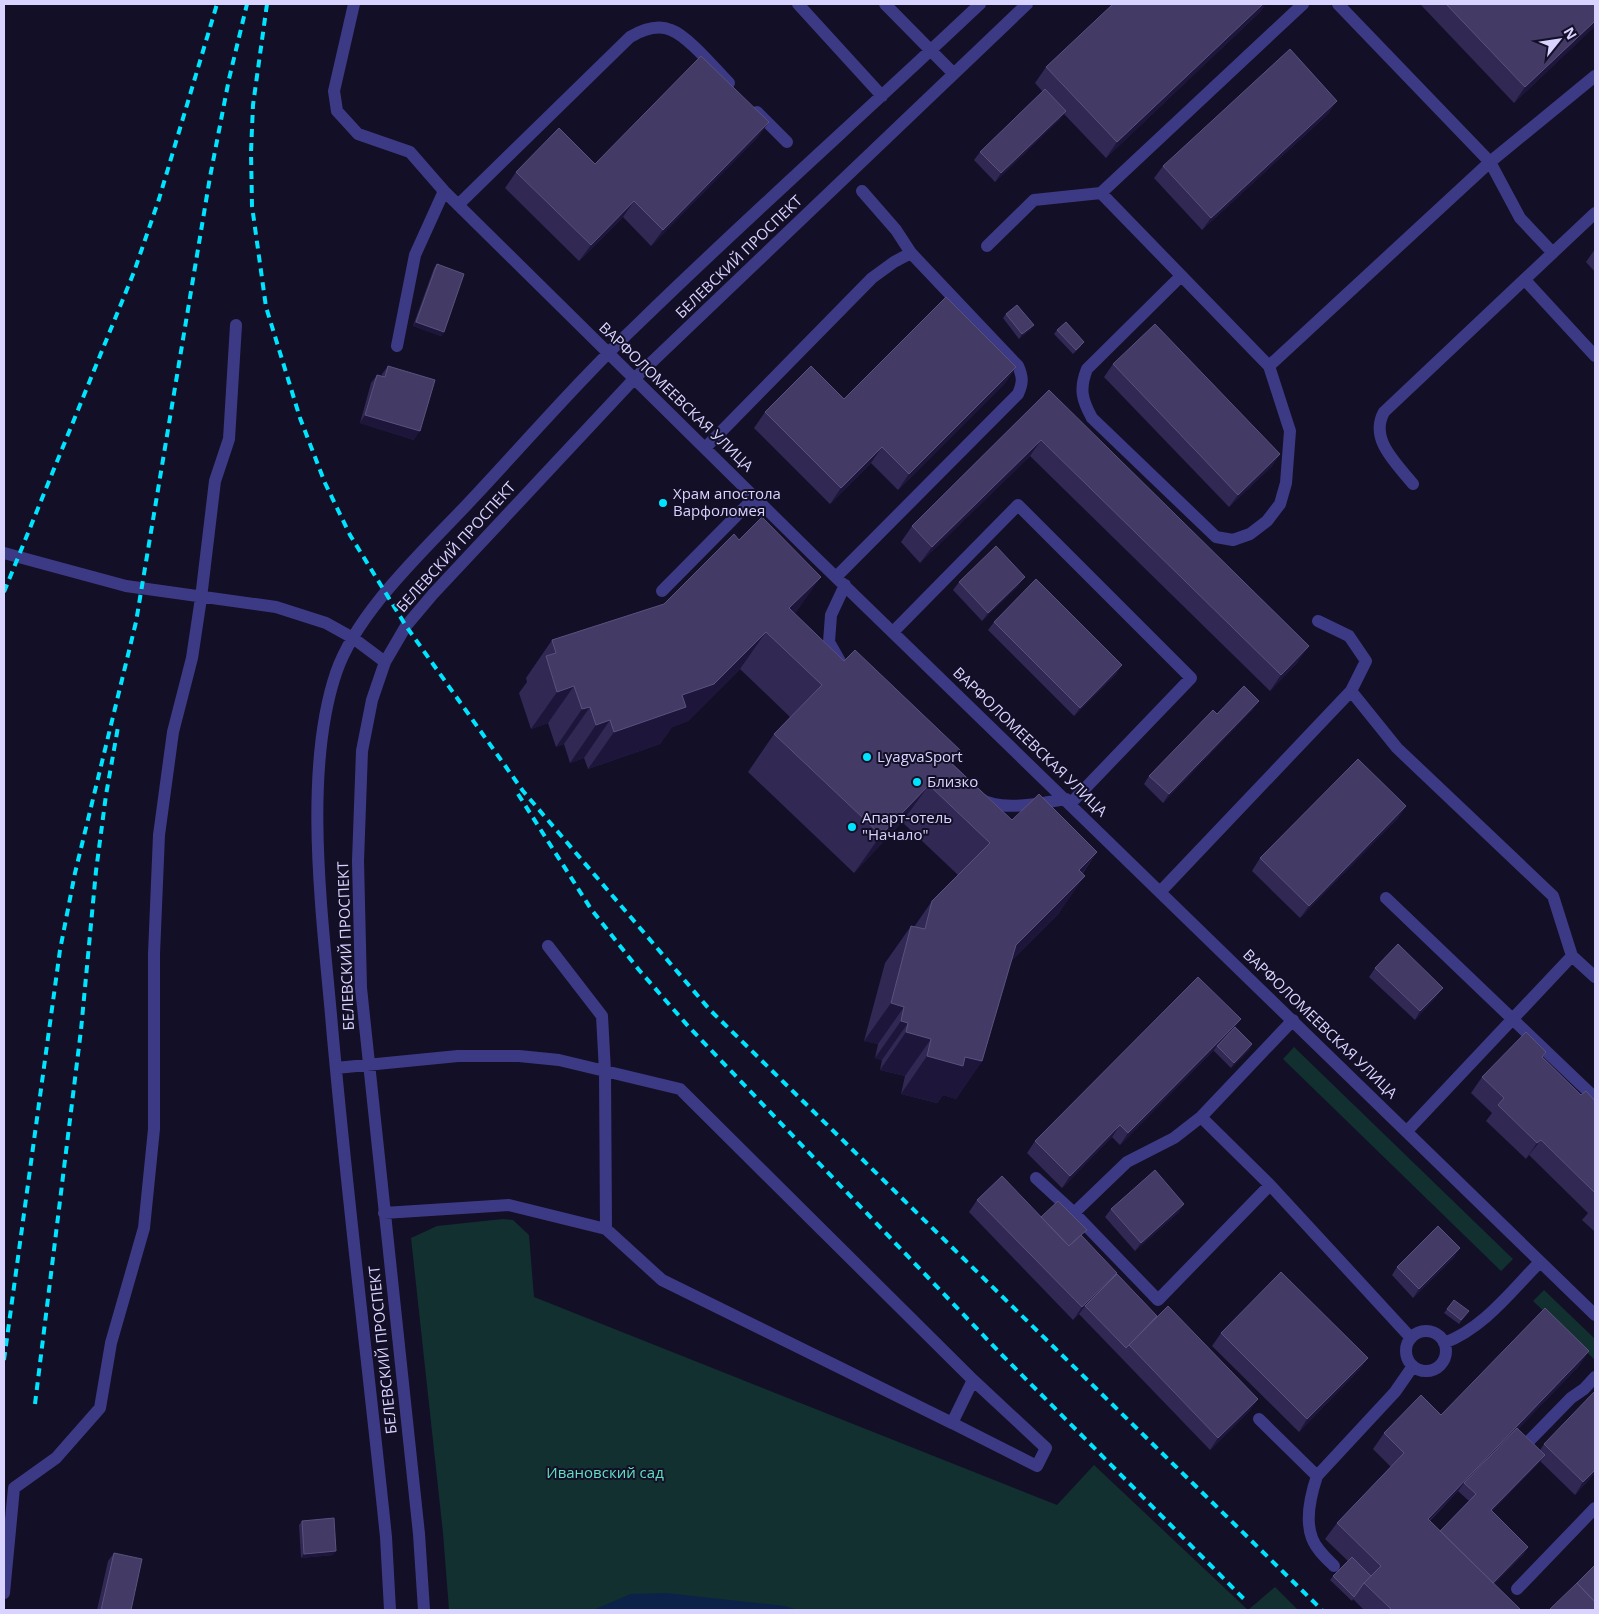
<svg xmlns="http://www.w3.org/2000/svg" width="1599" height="1614" viewBox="0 0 1599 1614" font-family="'Open Sans',sans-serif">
	<rect width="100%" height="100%" fill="#130f26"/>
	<path fill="#12302f" d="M1294,1047l219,212 -12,12 -218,-212z
		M503,1219l10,1 16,15 5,62 523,208 37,-40 154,145 27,-23 23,23h-849l-6,-77 -32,-295 26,-12z
		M1544,1290l51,49 -1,20 -61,-58z"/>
	<path fill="#0c2248" d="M666,1593l119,13 13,4h-205l38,-16z"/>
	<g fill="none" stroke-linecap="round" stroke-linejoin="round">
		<path stroke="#3d3a85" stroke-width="12" d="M354,4l-20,87 3,20 21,23 52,18 34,39 369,364 782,760
			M798,4l84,92
			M885,4l69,70
			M1338,4l152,158 30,56 33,35
			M757,112l30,30
			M1101,193l168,173
			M458,205l172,-168c12,-7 27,-13 41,-7 17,6 45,40 58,53
			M987,246l47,-46 67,-7 202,-189
			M1181,276l-94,93c-8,20 -5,31 5,49l124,119 17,3 17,-6 17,-13 13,-17 6,-21 4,-52 -21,-65 221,-204 105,-86
			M1525,280l70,76
			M397,346l18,-91 29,-64
			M705,448l167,-170 22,-16 17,-9
			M1413,484c-17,-21 -44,-45 -29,-72l211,-199
			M4,553l122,33 150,21 50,16 27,15 32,24
			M836,577l182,-183c5,-11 5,-17 0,-28l-107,-113 -15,-23 -34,-39
			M662,591l93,-94
			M1318,621l31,15 17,25 -15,30 46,57 156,148 19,60 23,21
			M893,632l125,-127 173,173 -121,126
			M842,665l-13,-23 2,-27 14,-30
			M978,797c20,16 64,6 88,2
			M1160,892l191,-201
			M1386,898l209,200
			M548,946l54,70 3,55 1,158
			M336,1068l122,-12h61l40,4 121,29 293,291 -21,43 -290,-143 -56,-51 -97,-24 -125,8
			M1201,1117l69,68 141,153
			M1407,1131l165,-175
			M1036,1178l38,35 84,87 112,-115
			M1074,1213l53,-51 47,-24 27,-21 92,-97
			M1406 1351a20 20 0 1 1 40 0a20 20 0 1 1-40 0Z
			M1444,1343c40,-15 67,-52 96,-81
			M1259,1419l58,57
			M952,1423l85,43 9,-18 -73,-68
			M1527,1443l44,-45 13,-9 11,-12
			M1334,1566c-8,-8 -18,-17 -22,-28 -7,-18 -1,-44 5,-62l78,-84 18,-26
			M1517,1589l78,-81
			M4,1593l10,-105 42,-30 44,-50 11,-65 33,-115 10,-99v-175l5,-119 14,-103 19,-74 9,-60 14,-117 14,-42 7,-114
			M390,1610l-4,-73c-18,-174 -40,-348 -55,-522 -9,-102 -28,-244 5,-342 22,-64 93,-127 139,-177 55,-59 109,-121 168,-177 110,-107 225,-209 337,-315
			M424,1610l-5,-76 -58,-546 -3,-127 4,-110 10,-51 13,-38 21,-36 27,-32 201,-215 393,-375"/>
		<path stroke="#00e5ff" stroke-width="4" stroke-dasharray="8 6" stroke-linecap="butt" d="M267,4l-14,101 -2,47 1,54 14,101 34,111 25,65 25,52 56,91 117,165 187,219 612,600
			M4,592l130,-320 25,-73 58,-195
			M518,794l73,115 48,61 49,56 315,330 241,243
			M4,1360l56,-410 15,-77 61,-251 74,-445 19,-98 18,-75
			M35,1404l46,-374 15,-159 10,-76 12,-68"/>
	</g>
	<path fill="#312854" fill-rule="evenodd" d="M1420,4h175v22l-81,77z
		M1261,11l-155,147 -42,-44 -4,5 -65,63 -21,-22 6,-8 63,-60 -8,-9 11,-16z
		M1329,113l-127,117 -48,-52 9,-12z
		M769,122l-12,16 -106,108 -28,-29 -44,44 -74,-73 11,-16 79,-8z
		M1595,249v23l-9,-10z
		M437,264l7,68 -3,4 -28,-10 21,-58z
		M1006,314l25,15 -12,10 -16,-21z
		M1057,330l24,16 -8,8 -19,-20z
		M1113,364l167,90 -8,12 -43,41 -125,-130z
		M388,366l26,74 -54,-17 11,-40 6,-8 5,1v-2z
		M1016,367l-11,16 -107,107 -27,-27 -41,41 -76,-76 11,-16 79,-13z
		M1049,390l249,272 -28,29 -240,-235 -110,107 -19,-21 11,-16z
		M959,582l60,3 -37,36 -29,-31z
		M795,614l49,47 117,90 -9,12 60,57 85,32 -14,21 -24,40 -48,48 -29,100 -26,38 -13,-4 -6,8 -36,-9 4,-18 -25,-6 2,-10 -7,-2 3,-14 -14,-3 21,-78 26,-37 3,1 18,-26 26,-26 -56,-53 -48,51 -106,-101 26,-38 16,-17 -50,-48 -52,52 -16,6 -12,17 -72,25 -4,-11 -14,5 -6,-19 -8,3 -8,-24 -17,6 -12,-36 8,-11 -1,-4 26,-38z
		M994,622l123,51 -43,43 -86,-86z
		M1253,709l-90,94 -19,-19 5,-8 68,-62z
		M1406,806l-8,12 -98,100 -48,-47 8,-13z
		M1375,968l62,28 -22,24 -46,-43z
		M1235,1027l15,22 -19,19 -17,-17v-1l-94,95 -8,-8 -50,51 -35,-35 8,-12z
		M1546,1052l-3,5 38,38 14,6v131l-13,-12 6,-7 -59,-58 -3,4 -40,-38 6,-8 -21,-20 11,-16z
		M977,1200l64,17 41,19 35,37 -2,4 42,39 101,83 -9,12 -39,39 -131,-136 -6,6 -104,-108z
		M1111,1209l68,3 -44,39 -30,-34z
		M1455,1256l-42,42 -21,-23 5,-8z
		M1447,1309l19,6 -7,9 -15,-11z
		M1221,1333l147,25 -9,12 -60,62 -87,-86z
		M1589,1351l-11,16 -60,62 22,21 4,-6 51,29 -20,22 -35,-34 -48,50 36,36 -5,8 -29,29 27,26h-157l-11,-11 -1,2 -22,-21 3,-4 15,-15 -23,-22 12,-16 54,-56 -18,-18 11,-16 57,-18zM1458,1491l11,10 -29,30 -10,-10z
		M302,1521l31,34 -32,3 -2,-33z
		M114,1553l17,57h-34l11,-49z"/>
	<path fill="#1d163a" d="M1263,4h3l-5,7 -155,147 11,-16z
		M1595,21v5l-81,77 11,-16z
		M1337,101l-8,12 -127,117 9,-12z
		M1066,111l-6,8 -65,63 6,-9z
		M769,122l-12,16 -106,108 12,-16z
		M634,201l-11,16 -44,44 12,-16z
		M416,322l28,10 -3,4 -28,-10z
		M1034,325l-3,4 -12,10 3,-5z
		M1016,367l-11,16 -107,107 11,-16z
		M365,415l55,16 -6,9 -54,-17z
		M1041,440l-11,16 -110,107 12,-16z
		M882,447l-11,16 -41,41 11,-16z
		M1280,454l-8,12 -43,41 9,-12z
		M821,577l-26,37 -6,-6z
		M1025,577l-6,8 -37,36 6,-8z
		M766,632l-26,37 -52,52 -16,6 -12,17 -72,25 26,-37 68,-37z
		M1309,646l-11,16 -28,29 11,-16z
		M1122,665l-5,8 -43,43 6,-8z
		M574,686l-26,37 -17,6 26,-37z
		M1259,701l-6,8 -90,94 6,-9z
		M590,707l-26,37 -8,3 26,-38z
		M610,720l-26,38 -14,5 26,-38z
		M961,751l-26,37 15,-26z
		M929,785l-27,37 -48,51 27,-38z
		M1406,806l-8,12 -98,100 9,-12z
		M1097,852l-26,37 8,-19z
		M1085,876l-26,37 -69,69 26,-37z
		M1443,988l-6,8 -22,24 5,-9z
		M891,1003l13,4 -26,37 -14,-3z
		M1241,1019l-9,13 -15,14 -3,4 -94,95 8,-12z
		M901,1021l7,2 -26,37 -7,-2z
		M906,1032l25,7 -26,37 -25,-6z
		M1252,1044l-2,5 -19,19 3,-5z
		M927,1056l38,1 17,4 -26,38 -13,-4 -6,8 -36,-9z
		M1120,1125l-8,12 -50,51 8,-12z
		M1541,1140l-12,15 -3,4 11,-16z
		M1184,1204l-5,8 -44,39 6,-8z
		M1460,1248l-5,8 -42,42 6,-9z
		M1117,1273l-8,12 -24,21 -6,8 -6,6 9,-13z
		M1589,1351l-11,16 -113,117 -1,-1 -6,8 -42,43 12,-15z
		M1368,1358l-9,12 -60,62 8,-13z
		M1258,1399l-9,12 -39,39 8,-12z
		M1545,1455l-6,8 -54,56 6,-9z
		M1595,1470v3l-20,22 8,-13z
		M1528,1547l-5,8 -42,43 6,-9z
		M336,1551l-3,4 -32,3 3,-4z"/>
	<path fill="#433a66" stroke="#5a527e" d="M1113,4h150l-146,138 -71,-75z
		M1446,4h149v17l-70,66z
		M1290,49l47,52 -126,117 -48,-52z
		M701,56l68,66 -106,108 -29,-29 -43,44 -75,-73 43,-44 36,36z
		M1045,89l21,22 -65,62 -21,-21z
		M437,264l27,10 -20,58 -28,-10z
		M946,297l70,70 -107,107 -27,-27 -41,41 -76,-76 46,-46 33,33z
		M1017,305l17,20 -12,9 -16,-20z
		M1066,322l18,20 -8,8 -19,-20z
		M1155,324l125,130 -42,41 -125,-131z
		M388,366l47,14 -15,51 -55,-16 12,-40 8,2z
		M1049,390l260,256 -28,29 -240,-235 -109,107 -20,-21z
		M762,517l59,60 -32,31 55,53 11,-11 106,101 -11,11 62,58 27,-26 58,58 -18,18 6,6 -69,69 -34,116 -17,-4 -2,9 -36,-10 4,-17 -25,-7 2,-9 -7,-2 3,-14 -13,-4 20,-77 14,3 7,-28 58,-58 -61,-58 -48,50 -107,-101 48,-49 -56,-53 -52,52 -32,11 4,12 -72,25 -4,-12 -14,5 -6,-18 -8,2 -8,-23 -17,6 -11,-36 10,-3 -4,-13 112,-36 70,-70 5,6z
		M996,546l29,31 -37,36 -29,-31z
		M1036,579l86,86 -42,43 -86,-86z
		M1244,686l15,15 -90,93 -20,-18 64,-66 4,4z
		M1358,759l48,47 -97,100 -49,-48z
		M1398,944l45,44 -23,23 -45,-43z
		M1198,977l43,42 -113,114 -8,-8 -50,51 -35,-35z
		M1235,1027l17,17 -18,19 -17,-17z
		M1526,1032l20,20 -4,5 39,38 5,-4 9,10v92l-54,-53 -4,3 -39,-38 6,-7 -22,-21z
		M1155,1170l29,34 -43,39 -30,-34z
		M1002,1176l67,70 12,-11 36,38 -35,34 -105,-107z
		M1058,1201l29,29 -6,5 -12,11 -28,-29z
		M1438,1226l22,22 -41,41 -22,-22z
		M1281,1272l87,86 -61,61 -86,-86z
		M1117,1274l40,42 -28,29 -3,3 -41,-42z
		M1454,1300l15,11 -8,9 -14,-11z
		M1168,1306l90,93 -40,39 -89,-93z
		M1545,1308l44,43 -161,168 93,91h-129l-28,-27 17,-17 -44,-43 67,-70 -20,-20 37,-38 20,20z
		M1595,1391v79l-12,12 -39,-38z
		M1517,1428l28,27 -54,55 37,37 -35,36 -53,-52 36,-37 -12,-11z
		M334,1518l2,33 -32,3 -2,-33z
		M114,1553l28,6 -11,51h-30z
		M1352,1557l19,19 -7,7 -10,14 -21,-21z
		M1595,1565v37l-18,-19z
		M1577,1583l18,19v8h-46z"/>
	<g fill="#00e5ff" stroke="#130f26" stroke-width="2">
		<circle cx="663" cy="503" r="5"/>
		<circle cx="867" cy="757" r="5"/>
		<circle cx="917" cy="782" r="5"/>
		<circle cx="852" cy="827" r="5"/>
	</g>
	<g text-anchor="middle" stroke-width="4" stroke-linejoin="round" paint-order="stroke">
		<g font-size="15" fill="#d9d4ff" stroke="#130f26">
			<text transform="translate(739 257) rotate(-44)" y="5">БЕЛЕВСКИЙ ПРОСПЕКТ</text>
			<text transform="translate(676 397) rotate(44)" y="5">ВАРФОЛОМЕЕВСКАЯ УЛИЦА</text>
			<text transform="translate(456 547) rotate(-48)" y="5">БЕЛЕВСКИЙ ПРОСПЕКТ</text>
			<text transform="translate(1030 742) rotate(44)" y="5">ВАРФОЛОМЕЕВСКАЯ УЛИЦА</text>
			<text transform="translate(346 946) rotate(-92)" y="5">БЕЛЕВСКИЙ ПРОСПЕКТ</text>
			<text transform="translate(1320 1024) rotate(44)" y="5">ВАРФОЛОМЕЕВСКАЯ УЛИЦА</text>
			<text transform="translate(383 1350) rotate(-96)" y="5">БЕЛЕВСКИЙ ПРОСПЕКТ</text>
		</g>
		<g font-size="15" fill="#d9d4ff" stroke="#130f26" text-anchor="start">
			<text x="673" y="499">Храм апостола<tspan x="673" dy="17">Варфоломея</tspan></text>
			<text x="877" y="762">LyagvaSport</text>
			<text x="927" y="787">Близко</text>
			<text x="862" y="823">Апарт-отель<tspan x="862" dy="17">"Начало"</tspan></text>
		</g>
		<g font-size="15" fill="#5fe0c0" stroke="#130f26">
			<text x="605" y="1478">Ивановский сад</text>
		</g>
	</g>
	<rect width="1599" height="1614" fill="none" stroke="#d9d4ff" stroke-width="10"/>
	<g transform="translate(1559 40) rotate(60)" stroke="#130f26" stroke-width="4" paint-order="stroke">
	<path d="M0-4L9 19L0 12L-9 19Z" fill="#d9d4ff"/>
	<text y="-8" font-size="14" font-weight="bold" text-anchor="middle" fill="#d9d4ff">N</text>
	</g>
</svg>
